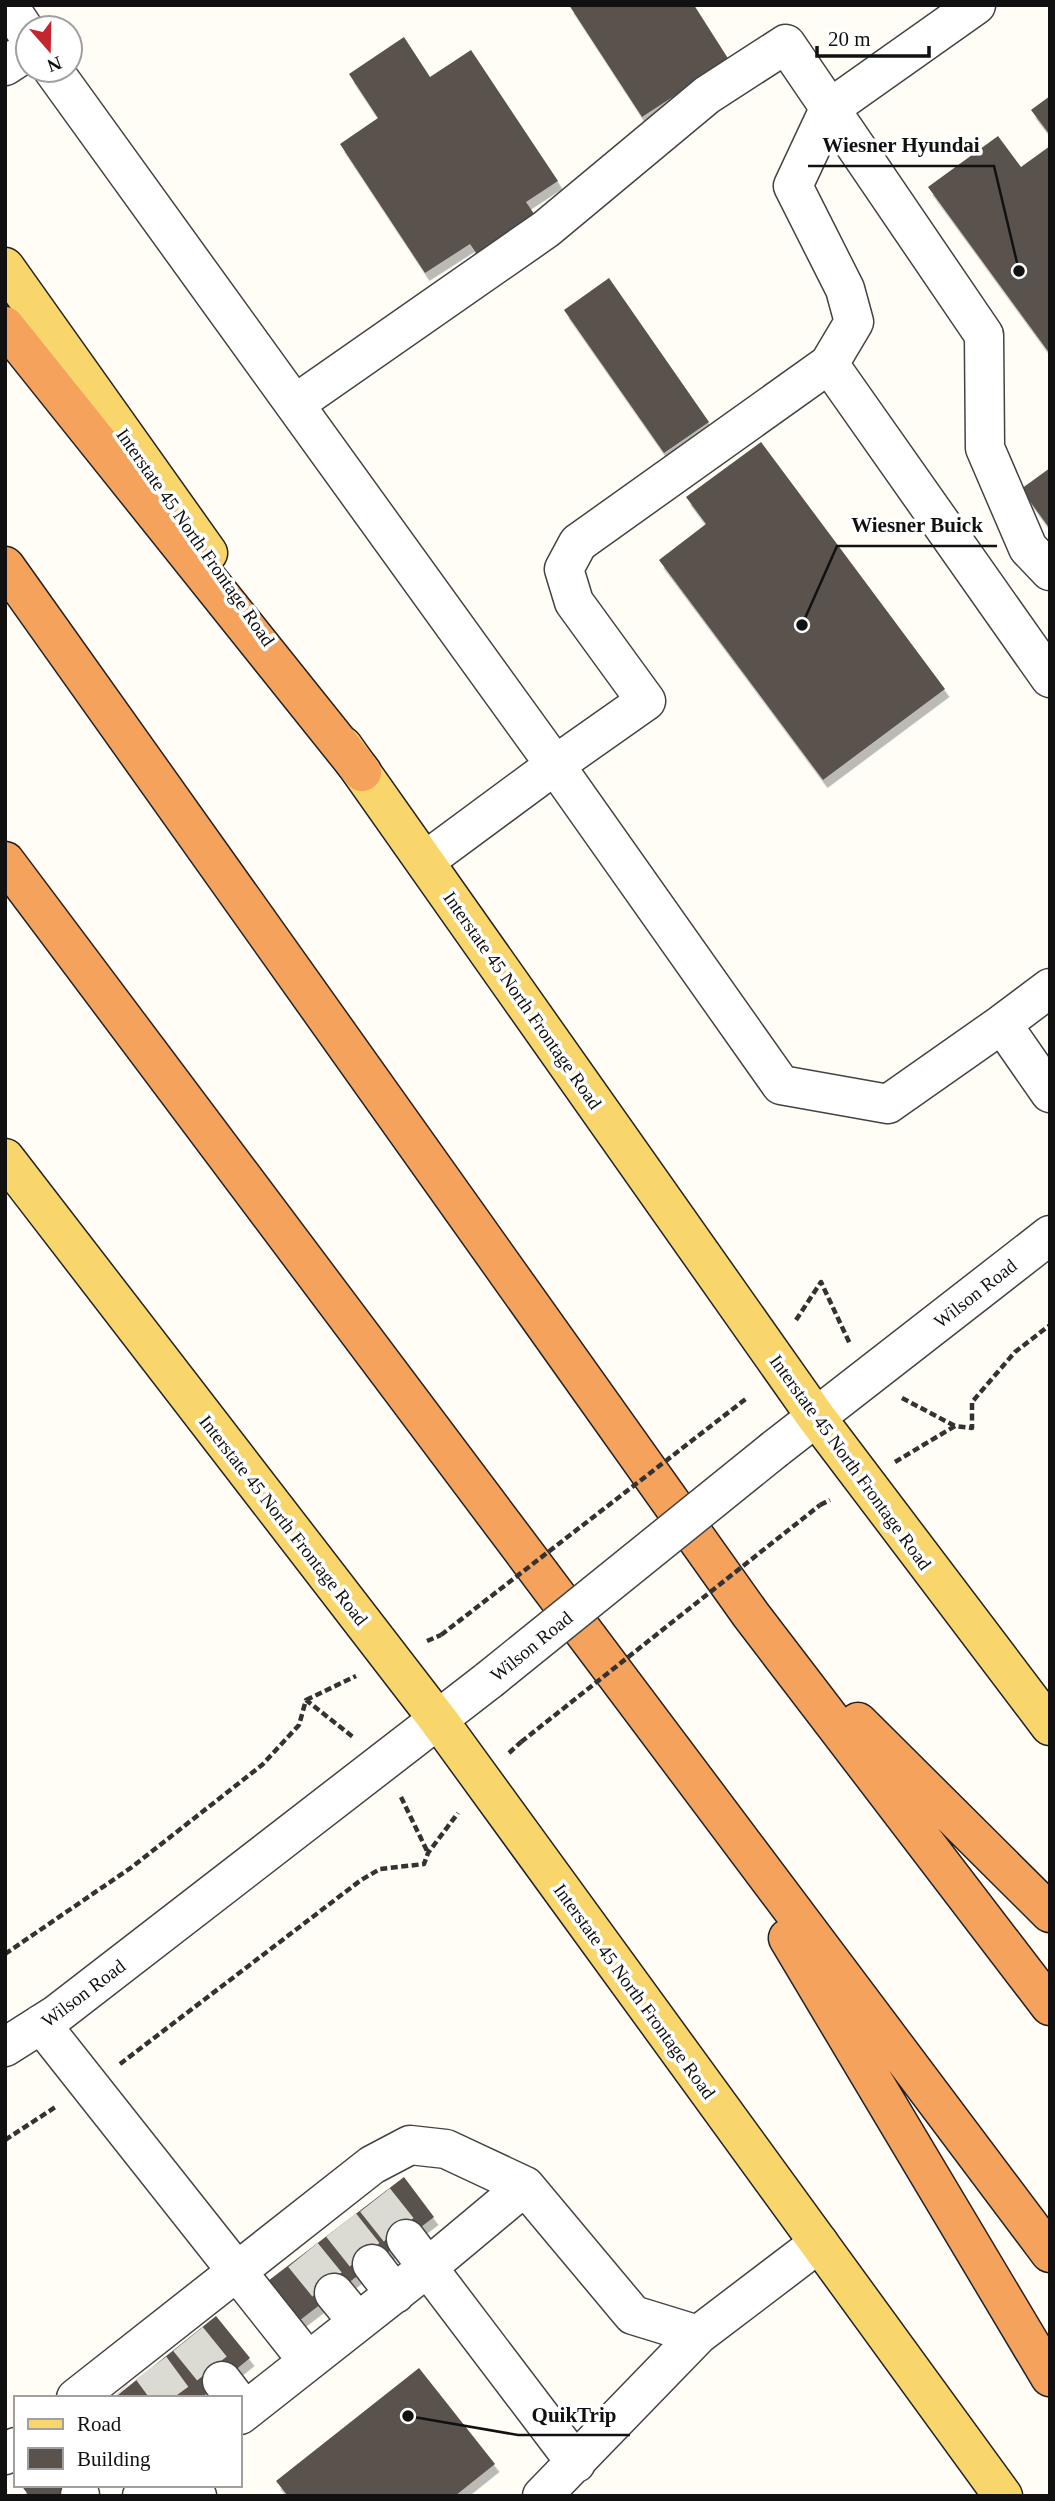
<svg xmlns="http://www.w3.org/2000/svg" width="1055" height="2501" viewBox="0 0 1055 2501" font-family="'Times New Roman',serif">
	<defs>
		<filter id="shadow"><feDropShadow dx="4.5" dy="8" stdDeviation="0" flood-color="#0004"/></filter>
	</defs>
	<rect width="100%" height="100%" fill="#fffdf5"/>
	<path fill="#5a524d" filter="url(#shadow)" d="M569,5h125l35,55 -87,57z
		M404,37l26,40 41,-27 87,131 -32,21 15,22 -58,39 -13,-19 -45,29 -85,-129 38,-26 -29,-44z
		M1050,96v39l-19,-25z
		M998,136l23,31 29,-21v208l-122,-167z
		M609,278l100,144 -45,31 -100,-143z
		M761,442l184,247 -122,91 -164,-220 47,-36 -20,-27z
		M1050,468v61l-29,-40z
		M404,2177l30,40 -139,107 -31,-40z
		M216,2316l34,42 -28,23 -21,17h-87z
		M419,2368l76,96 -40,32h-167l-12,-15z
		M21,2485h71l-13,11h-50z"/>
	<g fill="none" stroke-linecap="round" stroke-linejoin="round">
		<path stroke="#dbdad3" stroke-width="38" stroke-dasharray="38 19" stroke-linecap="butt" d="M375,2200l31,39
			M341,2225l31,39
			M303,2255l31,38
			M188,2339l34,42
			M151,2368l22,30
			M114,2397l1,1"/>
		<defs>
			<path id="minor" d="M8,5l20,30
				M5,66l23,-15
				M53,70l502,695 91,-64 -72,-99 -10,-33 14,-26 251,-179 221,314
				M829,364l25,-42 -9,-33 -52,-103 36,-77 147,-104
				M295,404l251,-175 161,-134 79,-51 198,291 1,113 43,100 22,23
				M425,861l130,-96 226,320 107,19 114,-80
				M1050,988l-48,36 48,69
				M775,1449l275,-214
				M41,2024l266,336
				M5,2047l52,-33 432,-334
				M406,2239l170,224
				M372,2264l23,30
				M334,2293l23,28
				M222,2381l13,17
				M76,2398l296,-233 38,-20 36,4 79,37 108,129 65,20
				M240,2415l188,-148 97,-81
				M5,2455l11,-8
				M188,2485l9,11
				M80,2495v1
				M142,2496l13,-11
				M542,2496l156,-161 121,-92"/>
			<path id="major" d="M5,267l203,286
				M343,746l473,671 234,309
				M5,1158l434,563 564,775"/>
			<path id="highway" d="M5,326l357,446
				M5,566l746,1049 299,391
				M5,861l1045,1392
				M858,1722l192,191
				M788,1938l262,439"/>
		</defs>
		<use href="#minor" stroke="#444" stroke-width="41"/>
		<use href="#major" stroke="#222" stroke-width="41"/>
		<use href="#highway" stroke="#222" stroke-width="41"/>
		<path stroke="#333" stroke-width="4.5" stroke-dasharray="7 3.5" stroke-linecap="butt" d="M796,1320l25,-38 29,62
			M902,1398l53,28
			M895,1462l60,-36 17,2v-26l43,-50 35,-27
			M820,1505l10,-5
			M427,1641l14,-6
			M306,1700l50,-24
			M509,1753l12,-11
			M401,1797l27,56
			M5,1954l127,-87 130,-102 37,-40 7,-25 47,37
			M120,2064l241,-184 19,-11 44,-5 4,-11 30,-40
			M5,2140l52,-34"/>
		<use href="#minor" stroke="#fff" stroke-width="38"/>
		<use href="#major" stroke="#f9d66b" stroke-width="38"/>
		<use href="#highway" stroke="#f5a25d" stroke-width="38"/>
		<defs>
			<path id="minor-bridge" d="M489,1680l286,-231"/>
		</defs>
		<use href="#minor-bridge" stroke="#444" stroke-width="41" stroke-linecap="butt"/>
		<path stroke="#333" stroke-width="4.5" stroke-dasharray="7 3.5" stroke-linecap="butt" d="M441,1635l306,-237
			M521,1742l299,-237"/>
		<use href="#minor-bridge" stroke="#fff" stroke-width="38"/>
	</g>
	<g text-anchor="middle" stroke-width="7" stroke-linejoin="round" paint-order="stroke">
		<g font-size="19" fill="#111" stroke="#fff">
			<text transform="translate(196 537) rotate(55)" y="7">Interstate 45 North Frontage Road</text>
			<text transform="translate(523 1000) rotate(55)" y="7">Interstate 45 North Frontage Road</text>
			<text transform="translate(975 1293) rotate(-38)" y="7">Wilson Road</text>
			<text transform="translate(851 1462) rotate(54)" y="7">Interstate 45 North Frontage Road</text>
			<text transform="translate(284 1520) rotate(52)" y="7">Interstate 45 North Frontage Road</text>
			<text transform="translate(531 1646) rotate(-39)" y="7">Wilson Road</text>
			<text transform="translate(635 1991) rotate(54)" y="7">Interstate 45 North Frontage Road</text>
			<text transform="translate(83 1993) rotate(-37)" y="7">Wilson Road</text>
		</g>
	</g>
	<path fill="none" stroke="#111" stroke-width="2.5" d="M1019 271L994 166H808M802 625L837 546H997M408 2416L518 2435H630"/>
	<g fill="#111" stroke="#fff" stroke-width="2.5">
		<circle cx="1019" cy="271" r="7"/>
		<circle cx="802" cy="625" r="7"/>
		<circle cx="408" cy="2416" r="7"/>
	</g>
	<g font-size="21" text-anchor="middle" font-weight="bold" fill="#111" stroke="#fff" stroke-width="7" stroke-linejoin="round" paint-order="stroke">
		<text x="901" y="152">Wiesner Hyundai</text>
		<text x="917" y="532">Wiesner Buick</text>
		<text x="574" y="2422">QuikTrip</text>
	</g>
	<rect width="1055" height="2501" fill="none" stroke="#111111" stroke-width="14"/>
	<rect x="14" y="2396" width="228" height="91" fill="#ffffff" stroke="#a0a0a0" stroke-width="2"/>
	<rect x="28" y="2419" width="35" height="10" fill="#f9d66b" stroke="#a0a0a0" stroke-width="2"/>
	<text x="77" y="2431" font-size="21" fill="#111111">Road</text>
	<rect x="28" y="2448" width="35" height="21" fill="#5a524d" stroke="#a0a0a0" stroke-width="2"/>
	<text x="77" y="2466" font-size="21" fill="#111111">Building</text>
	<g transform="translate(49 49) rotate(160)"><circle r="33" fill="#ffffff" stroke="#a0a0a0" stroke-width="2"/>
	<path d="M0-5L12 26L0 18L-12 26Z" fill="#c4262e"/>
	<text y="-10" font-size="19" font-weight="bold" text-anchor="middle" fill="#111111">N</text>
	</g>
	<path d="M817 46v10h112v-10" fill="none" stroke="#111111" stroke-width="3.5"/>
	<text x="828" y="46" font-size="21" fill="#111111" stroke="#ffffff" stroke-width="5" paint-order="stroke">20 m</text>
</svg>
